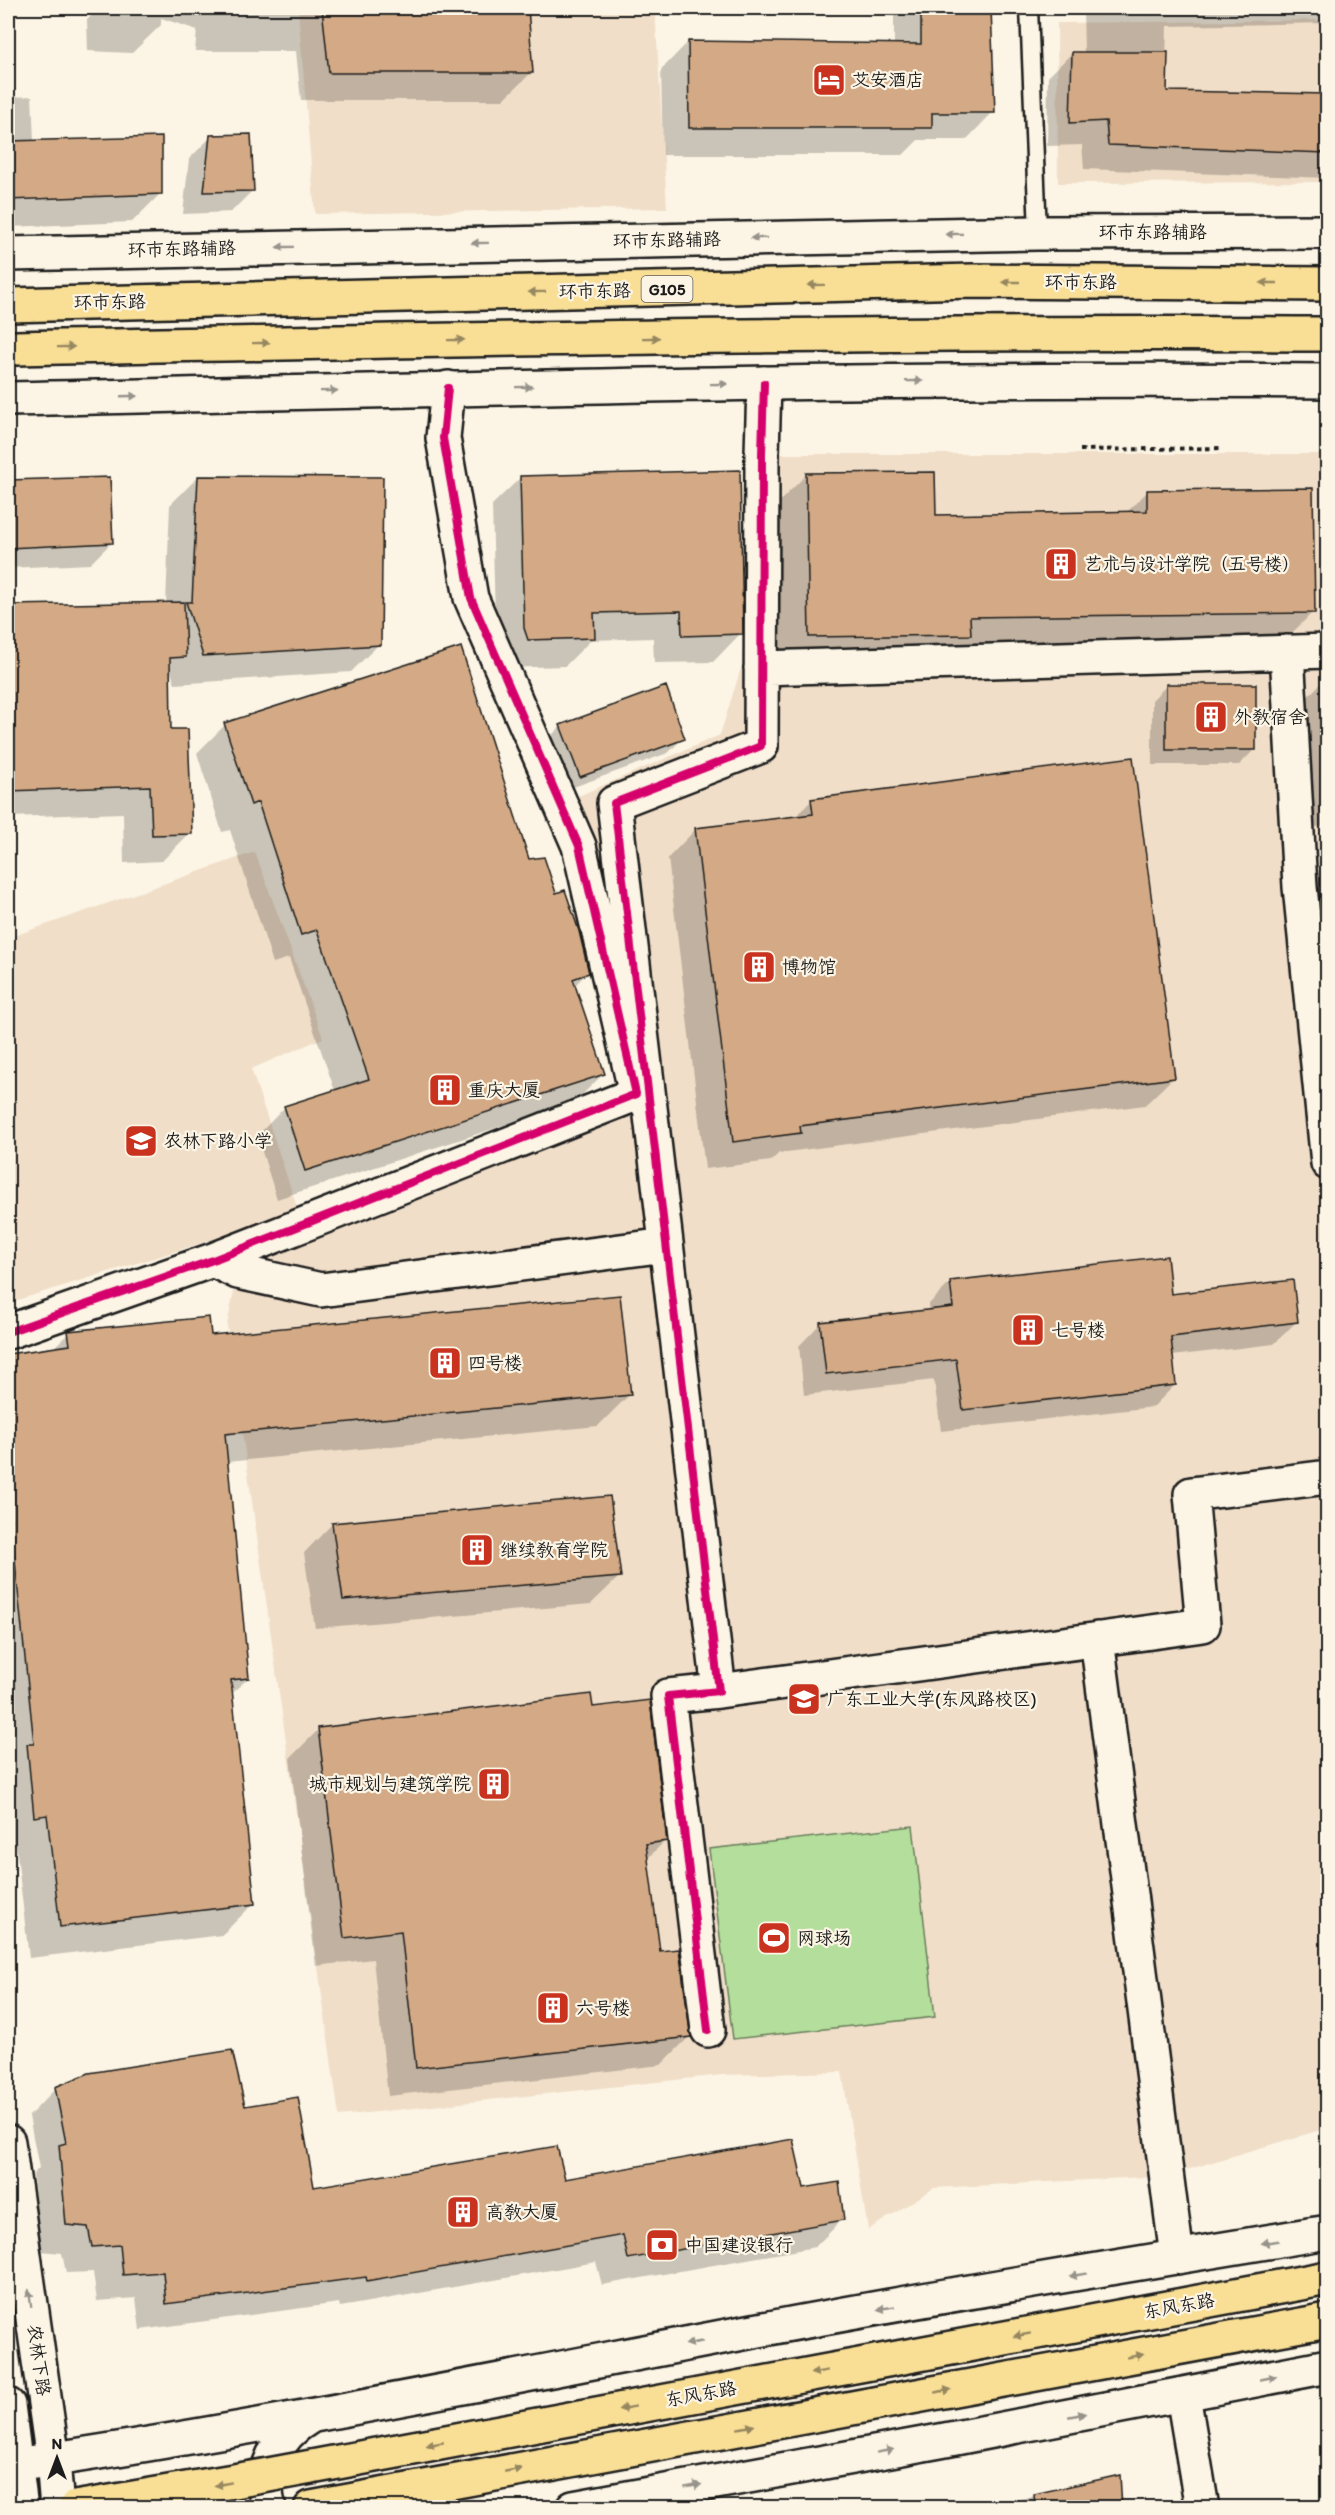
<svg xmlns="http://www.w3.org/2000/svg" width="1335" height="2515" viewBox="0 0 1335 2515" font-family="Itim,'LXGW WenKai TC',sans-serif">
	<rect width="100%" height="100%" fill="#fcf5e5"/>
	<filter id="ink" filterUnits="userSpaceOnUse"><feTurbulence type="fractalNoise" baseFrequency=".0167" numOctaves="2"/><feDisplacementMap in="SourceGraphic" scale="12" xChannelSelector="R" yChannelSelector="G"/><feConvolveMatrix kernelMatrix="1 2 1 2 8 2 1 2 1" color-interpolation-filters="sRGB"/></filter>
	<g filter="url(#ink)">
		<path fill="#f0dec8" d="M298,8h357l12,200 -352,6z
			M1327,20v162l-269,1 -1,-160z
			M762,454h565v1674l-161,48 -232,12 -66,42 -26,-158 -120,3 -383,41 -112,-791 11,-53 18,-16 388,-147 -68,-312 144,-62 27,-86 -4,-191z
			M255,852l68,186 -72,31 48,144 -291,90v-365z"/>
		<path fill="#b4de9b" stroke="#687d5c" stroke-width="1.5" d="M913,1826l22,191 -202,22 -24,-190z"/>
		<path fill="#0003" d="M8,8h4l3,89 17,-1 2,45 127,52 -29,29 -124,5z
			M99,8h428l5,64 -29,28h-202l-5,-49h-101l2,-21 -36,-12v7l-29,28 -44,-2 -1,-31z
			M894,8h97l2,104 -27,28h-48l-15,15h-240l-2,-85 27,-28 206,3z
			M1083,8h245v15l-161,3 -2,67 163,2v83l-244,-9 -2,-24 -35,1 1,-69 24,-24h12z
			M211,137l42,53 -22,22 -48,2 6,-55z
			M807,474l127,42 192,-3 21,-21 166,120 -28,28 -326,5 -18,18 -160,2 -3,-162z
			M198,477l181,167 -28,28 -176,12 -6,-18 -29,37 -132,2v-99l158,-2 4,-99z
			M521,477l220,156 -28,29 -59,1 -1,-25 -62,2 -26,26 -65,2 -4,-11 -4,-152z
			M109,478l3,64 -22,22 -82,4v-87z
			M1324,680h4v231l-16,-3 15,-81 -36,-1 2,-114z
			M1167,685l87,65 -15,15h-87v-65z
			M225,725l303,136 27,34 32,78 -13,13 29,88 -28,28 -298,97 -20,-63 28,-29 50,-16 -46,-133 -16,5 -43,-133 -8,2 -25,-79z
			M561,726l122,12 -15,15 -103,37 -19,-49z
			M187,730l3,103 -28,28 -38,2 -1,-50 -115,4v-81z
			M812,800l362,277 -29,28 -366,48 -8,8 -66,8 -37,-311 28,-29 98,-11z
			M950,1283l220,13 126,26 -22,22 -102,12 3,29 -22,22 -212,24 -7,-51 -130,15 -5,-49 21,-22 109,-13 -1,-6z
			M69,1333l141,3 419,59 -31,31 -372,36 22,216 -17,17 23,208 -32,32 -193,23 -13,-112 -8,1v-492l44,-6z
			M332,1524l288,52 -29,28 -276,24 -11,-75z
			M592,1709l73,132 -18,18 11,94 32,83 -29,29 -273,31 -15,-137 -57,7 -26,-208 29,-29z
			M1328,1865v26l-3,-24z
			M56,2088l188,20 69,81 250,-9 240,10 39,30 -27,27 -213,38 -6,-23 -256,45 -1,-4 -199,27 -4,-32 -39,3 -4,-29 -27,1 -4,-20 -22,-2 -7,-77 6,-6 -10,-52z
			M1119,2477l1,31h-140z
			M1328,2506v2h-22z"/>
		<path fill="#d3aa85" stroke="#1c1c1c" stroke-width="1.5" d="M322,8h206l5,65h-204z
			M921,8h70l4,105h-63v15h-243l-1,-87 233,3z
			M1072,52h96l-1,39 161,3v59l-220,-8 -2,-24 -36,2z
			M251,134l3,57 -50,1 6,-57z
			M162,137v57l-154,6v-59z
			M740,470l3,164 -61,2 -1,-25 -87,2 1,25 -67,2 -4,-12 -4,-152z
			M935,472l1,43 211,-4v-21l166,-2 2,125 -345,4 1,18 -162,2 -3,-164z
			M198,476l185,1 -2,168 -178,11 -17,-54h6z
			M110,477l3,66 -105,5v-68z
			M184,602l2,55 -16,1 1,71h17l4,105 -40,1 -2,-49 -142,5v-186z
			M461,647l68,212 15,-2 12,36 9,-3 14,41 10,42 -16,6 32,95 -300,97 -21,-65 85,-27 -52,-149 -16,5 -43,-133 -7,3 -27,-82z
			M1166,684h90v66h-90z
			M666,686l19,53 -105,38 -20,-52z
			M1133,757l42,321 -375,48 1,7 -68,9 -38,-314 118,-14 -2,-15z
			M1167,1256l4,38 122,-14 5,42 -127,15 5,48 -213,25 -7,-51 -130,15 -6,-52 133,-15 -3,-26z
			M620,1295l11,100 -406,39 24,244 -18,2 24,224 -195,23 -13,-112 -13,2 -7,-73h7l-26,-249v-141l62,-9 -2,-14 141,-14 2,18z
			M610,1496l11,81 -278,23 -11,-77z
			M591,1694l2,13 57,-7 17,141 -21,3 14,107 19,-2 12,88 -275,31 -15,-137 -57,7 -26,-210z
			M232,2050l13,56 53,-9 16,90 243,-41 8,33 228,-40 11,49 35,-6 5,38 -216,39 -5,-24 -256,46 -1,-4 -200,27 -3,-32 -40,3 -3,-30 -28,2 -4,-20 -22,-2 -7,-80 7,-2 -11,-56 34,-14z
			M1120,2475l2,33h-87l-1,-14z"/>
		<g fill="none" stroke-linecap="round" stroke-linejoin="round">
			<defs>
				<path id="lane" d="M1029,8l9,225"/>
				<path id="street" d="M1287,652l13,235 28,276
					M761,668l567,-17
					M213,1260l25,12 83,18 345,-45
					M8,1332l205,-72 423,-166 -57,-248 -108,-248 -28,-160 5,-50
					M1097,1639l80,618
					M719,1691l484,-66 -12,-131 137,-17
					M708,2030l-40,-334 51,-5 -105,-888 147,-57 1,-292 2,-71
					M1183,2395l19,113"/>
				<path id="secondary" d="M8,254l1030,-21 290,-1
					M8,399c439,-10 879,-22 1320,-18
					M8,2142l45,318 4,48
					M8,2405l13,103
					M8,2466c246,-36 490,-86 735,-133 194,-37 390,-69 585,-101
					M269,2508c-11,-36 9,-73 39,-90
					M573,2508l367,-67 388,-75"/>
				<path id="highway" d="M8,305l965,-24 355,3
					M8,348c439,-8 880,-17 1320,-14
					M876,2362l452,-84
					M311,2508l1017,-188"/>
			</defs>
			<use href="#lane" stroke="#1c1c1c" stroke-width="21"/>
			<use href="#street" stroke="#1c1c1c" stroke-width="38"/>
			<use href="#secondary" stroke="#1c1c1c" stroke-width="38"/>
			<use href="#highway" stroke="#1c1c1c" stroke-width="38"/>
			<path stroke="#1c1c1c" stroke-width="4" stroke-dasharray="4.5 4.5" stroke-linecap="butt" d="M1080,450l144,-2"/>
			<use href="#lane" stroke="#fcf5e5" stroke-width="16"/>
			<use href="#street" stroke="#fcf5e5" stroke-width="33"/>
			<use href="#secondary" stroke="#fcf5e5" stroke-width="33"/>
			<use href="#highway" stroke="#f9df96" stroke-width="33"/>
			<defs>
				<path id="highway-bridge" d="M75,2508l188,-32 613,-114"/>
			</defs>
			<use href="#highway-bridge" stroke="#1c1c1c" stroke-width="38" stroke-linecap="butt"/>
			<use href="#highway-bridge" stroke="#f9df96" stroke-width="33"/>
			<defs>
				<path id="cycleway" d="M8,1332l205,-72 423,-166 -57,-248 -108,-248 -28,-160 5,-50
					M708,2030l-40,-334 51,-5 -105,-888 147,-57 1,-292 2,-71"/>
			</defs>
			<use href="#cycleway" stroke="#fcf5e5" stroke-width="11"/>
			<use href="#cycleway" stroke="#d6006c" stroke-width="8"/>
		</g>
		<defs><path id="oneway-solid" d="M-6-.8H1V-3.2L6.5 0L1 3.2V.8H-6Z" transform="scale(1.5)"/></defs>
		<g fill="#97938b">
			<use href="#oneway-solid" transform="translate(954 234) rotate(179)"/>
			<use href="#oneway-solid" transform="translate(759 238) rotate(179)"/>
			<use href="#oneway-solid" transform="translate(480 243) rotate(179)"/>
			<use href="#oneway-solid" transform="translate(285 247) rotate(179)"/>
			<use href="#oneway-solid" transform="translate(914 381) rotate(-1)"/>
			<use href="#oneway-solid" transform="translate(719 384) rotate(-1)"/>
			<use href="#oneway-solid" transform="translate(524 387) rotate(-1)"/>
			<use href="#oneway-solid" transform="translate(329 391) rotate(-1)"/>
			<use href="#oneway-solid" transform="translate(129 396) rotate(-2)"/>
			<use href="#oneway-solid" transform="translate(1270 2242) rotate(171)"/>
			<use href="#oneway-solid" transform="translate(1078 2275) rotate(170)"/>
			<use href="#oneway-solid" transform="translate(30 2298) rotate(-98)"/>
			<use href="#oneway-solid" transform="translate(886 2308) rotate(170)"/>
			<use href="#oneway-solid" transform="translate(694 2343) rotate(169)"/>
			<use href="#oneway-solid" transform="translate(1268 2378) rotate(-11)"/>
			<use href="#oneway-solid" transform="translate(1077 2415) rotate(-11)"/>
			<use href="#oneway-solid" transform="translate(885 2451) rotate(-10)"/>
			<use href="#oneway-solid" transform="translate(693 2486) rotate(-10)"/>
		</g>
		<g fill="#96875f">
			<use href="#oneway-solid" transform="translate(1011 282) rotate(-180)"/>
			<use href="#oneway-solid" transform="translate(1269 283) rotate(-180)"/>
			<use href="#oneway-solid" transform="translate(816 285) rotate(179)"/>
			<use href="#oneway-solid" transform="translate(537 292) rotate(179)"/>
			<use href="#oneway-solid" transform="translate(651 338) rotate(-1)"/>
			<use href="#oneway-solid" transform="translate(456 340) rotate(-1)"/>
			<use href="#oneway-solid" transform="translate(261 343) rotate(-1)"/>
			<use href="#oneway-solid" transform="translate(66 347) rotate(-1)"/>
			<use href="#oneway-solid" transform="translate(1022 2335) rotate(170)"/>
			<use href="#oneway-solid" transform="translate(1135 2356) rotate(-10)"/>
			<use href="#oneway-solid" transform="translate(819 2372) rotate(170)"/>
			<use href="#oneway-solid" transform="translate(943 2391) rotate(-10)"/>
			<use href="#oneway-solid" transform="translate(627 2408) rotate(170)"/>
			<use href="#oneway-solid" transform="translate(746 2427) rotate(-10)"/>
			<use href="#oneway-solid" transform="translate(435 2444) rotate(169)"/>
			<use href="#oneway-solid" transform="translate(513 2470) rotate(-11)"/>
			<use href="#oneway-solid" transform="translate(223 2484) rotate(170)"/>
		</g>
	</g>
	<defs>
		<symbol id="hotel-square" viewBox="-11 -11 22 22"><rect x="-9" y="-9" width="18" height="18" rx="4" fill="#c8321e" stroke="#fcf5e5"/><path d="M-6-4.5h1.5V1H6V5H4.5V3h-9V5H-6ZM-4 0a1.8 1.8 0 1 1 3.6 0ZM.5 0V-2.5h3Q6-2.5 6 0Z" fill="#fff"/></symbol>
		<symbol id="building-square" viewBox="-11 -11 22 22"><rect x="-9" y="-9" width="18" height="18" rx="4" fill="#c8321e" stroke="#fcf5e5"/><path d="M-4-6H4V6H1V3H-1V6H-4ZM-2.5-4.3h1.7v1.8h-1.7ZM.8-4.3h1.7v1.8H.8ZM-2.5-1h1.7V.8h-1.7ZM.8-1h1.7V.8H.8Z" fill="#fff"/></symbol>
		<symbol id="school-square" viewBox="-11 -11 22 22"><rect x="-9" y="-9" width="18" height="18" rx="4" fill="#c8321e" stroke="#fcf5e5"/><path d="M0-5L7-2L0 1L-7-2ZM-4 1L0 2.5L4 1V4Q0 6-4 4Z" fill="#fff"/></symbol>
		<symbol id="university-square" viewBox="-11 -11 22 22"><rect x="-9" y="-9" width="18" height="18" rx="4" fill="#c8321e" stroke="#fcf5e5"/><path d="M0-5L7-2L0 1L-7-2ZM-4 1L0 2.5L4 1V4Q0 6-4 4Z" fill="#fff"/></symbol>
		<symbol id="stadium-square" viewBox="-11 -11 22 22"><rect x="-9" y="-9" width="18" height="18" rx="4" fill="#c8321e" stroke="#fcf5e5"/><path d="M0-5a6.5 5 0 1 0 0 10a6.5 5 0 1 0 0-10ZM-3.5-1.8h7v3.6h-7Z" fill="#fff"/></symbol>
		<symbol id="bank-square" viewBox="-11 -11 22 22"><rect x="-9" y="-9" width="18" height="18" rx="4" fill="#c8321e" stroke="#fcf5e5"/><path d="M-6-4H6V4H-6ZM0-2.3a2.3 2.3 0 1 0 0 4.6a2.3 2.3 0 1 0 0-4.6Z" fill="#fff"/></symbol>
	</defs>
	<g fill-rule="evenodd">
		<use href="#hotel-square" x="810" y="61" width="38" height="38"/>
		<use href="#building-square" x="1042" y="545" width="38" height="38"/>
		<use href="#building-square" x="1192" y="698" width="38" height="38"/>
		<use href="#building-square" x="740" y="948" width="38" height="38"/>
		<use href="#building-square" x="426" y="1071" width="38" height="38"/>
		<use href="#school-square" x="122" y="1122" width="38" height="38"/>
		<use href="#building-square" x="1009" y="1311" width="38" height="38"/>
		<use href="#building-square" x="426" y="1344" width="38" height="38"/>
		<use href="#building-square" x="458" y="1531" width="38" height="38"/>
		<use href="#university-square" x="785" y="1680" width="38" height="38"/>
		<use href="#building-square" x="475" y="1765" width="38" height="38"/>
		<use href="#stadium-square" x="755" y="1919" width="38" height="38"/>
		<use href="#building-square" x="534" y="1989" width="38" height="38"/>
		<use href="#building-square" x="444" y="2193" width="38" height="38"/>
		<use href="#bank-square" x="643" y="2226" width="38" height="38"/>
	</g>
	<g text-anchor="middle" stroke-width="4.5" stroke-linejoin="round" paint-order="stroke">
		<rect fill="#fcf5e5" stroke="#5f5d58" stroke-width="1.5" x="641.5" y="276" width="51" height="26" rx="4.5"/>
		<g font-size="16" font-weight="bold" fill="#1c1c1c">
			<text x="667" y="295">G105</text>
		</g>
		<g font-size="18" fill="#1c1c1c" stroke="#fcf5e5" text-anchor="start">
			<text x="852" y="86">艾安酒店</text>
			<text x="1084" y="570">艺术与设计学院（五号楼）</text>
			<text x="1234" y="723">外教宿舍</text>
			<text x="782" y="973">博物馆</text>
			<text x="468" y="1096">重庆大厦</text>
			<text x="164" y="1147">农林下路小学</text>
			<text x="1051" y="1336">七号楼</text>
			<text x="468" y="1369">四号楼</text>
			<text x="500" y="1556">继续教育学院</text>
			<text x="827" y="1705">广东工业大学(东风路校区)</text>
			<text x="471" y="1790" text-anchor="end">城市规划与建筑学院</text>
			<text x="797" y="1944">网球场</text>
			<text x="576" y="2014">六号楼</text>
			<text x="486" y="2218">高教大厦</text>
			<text x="685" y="2251">中国建设银行</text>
		</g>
		<g font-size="18" fill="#1c1c1c" stroke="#fcf5e5">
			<text x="1153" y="238">环市东路辅路</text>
			<text transform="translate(667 240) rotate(-1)" y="6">环市东路辅路</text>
			<text transform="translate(182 249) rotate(-1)" y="6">环市东路辅路</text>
			<text x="1081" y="288">环市东路</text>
			<text transform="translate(595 291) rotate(-1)" y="6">环市东路</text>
			<text transform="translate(110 302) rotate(-1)" y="6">环市东路</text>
			<text transform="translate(1179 2306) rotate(-10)" y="6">东风东路</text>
			<text transform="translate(39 2360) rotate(82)" y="6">农林下路</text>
			<text transform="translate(701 2394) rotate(-10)" y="6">东风东路</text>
		</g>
	</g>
	<rect width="1335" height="2515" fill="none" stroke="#fcf5e5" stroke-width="30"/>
	<rect x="15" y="15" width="1305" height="2485" fill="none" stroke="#1c1c1c" stroke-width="2" filter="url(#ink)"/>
	<g transform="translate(57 2458)" stroke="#fcf5e5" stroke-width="4.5" paint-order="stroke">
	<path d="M0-4.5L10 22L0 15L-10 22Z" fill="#1c1c1c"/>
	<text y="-9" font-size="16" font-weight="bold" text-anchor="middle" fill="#1c1c1c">N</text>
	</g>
</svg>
